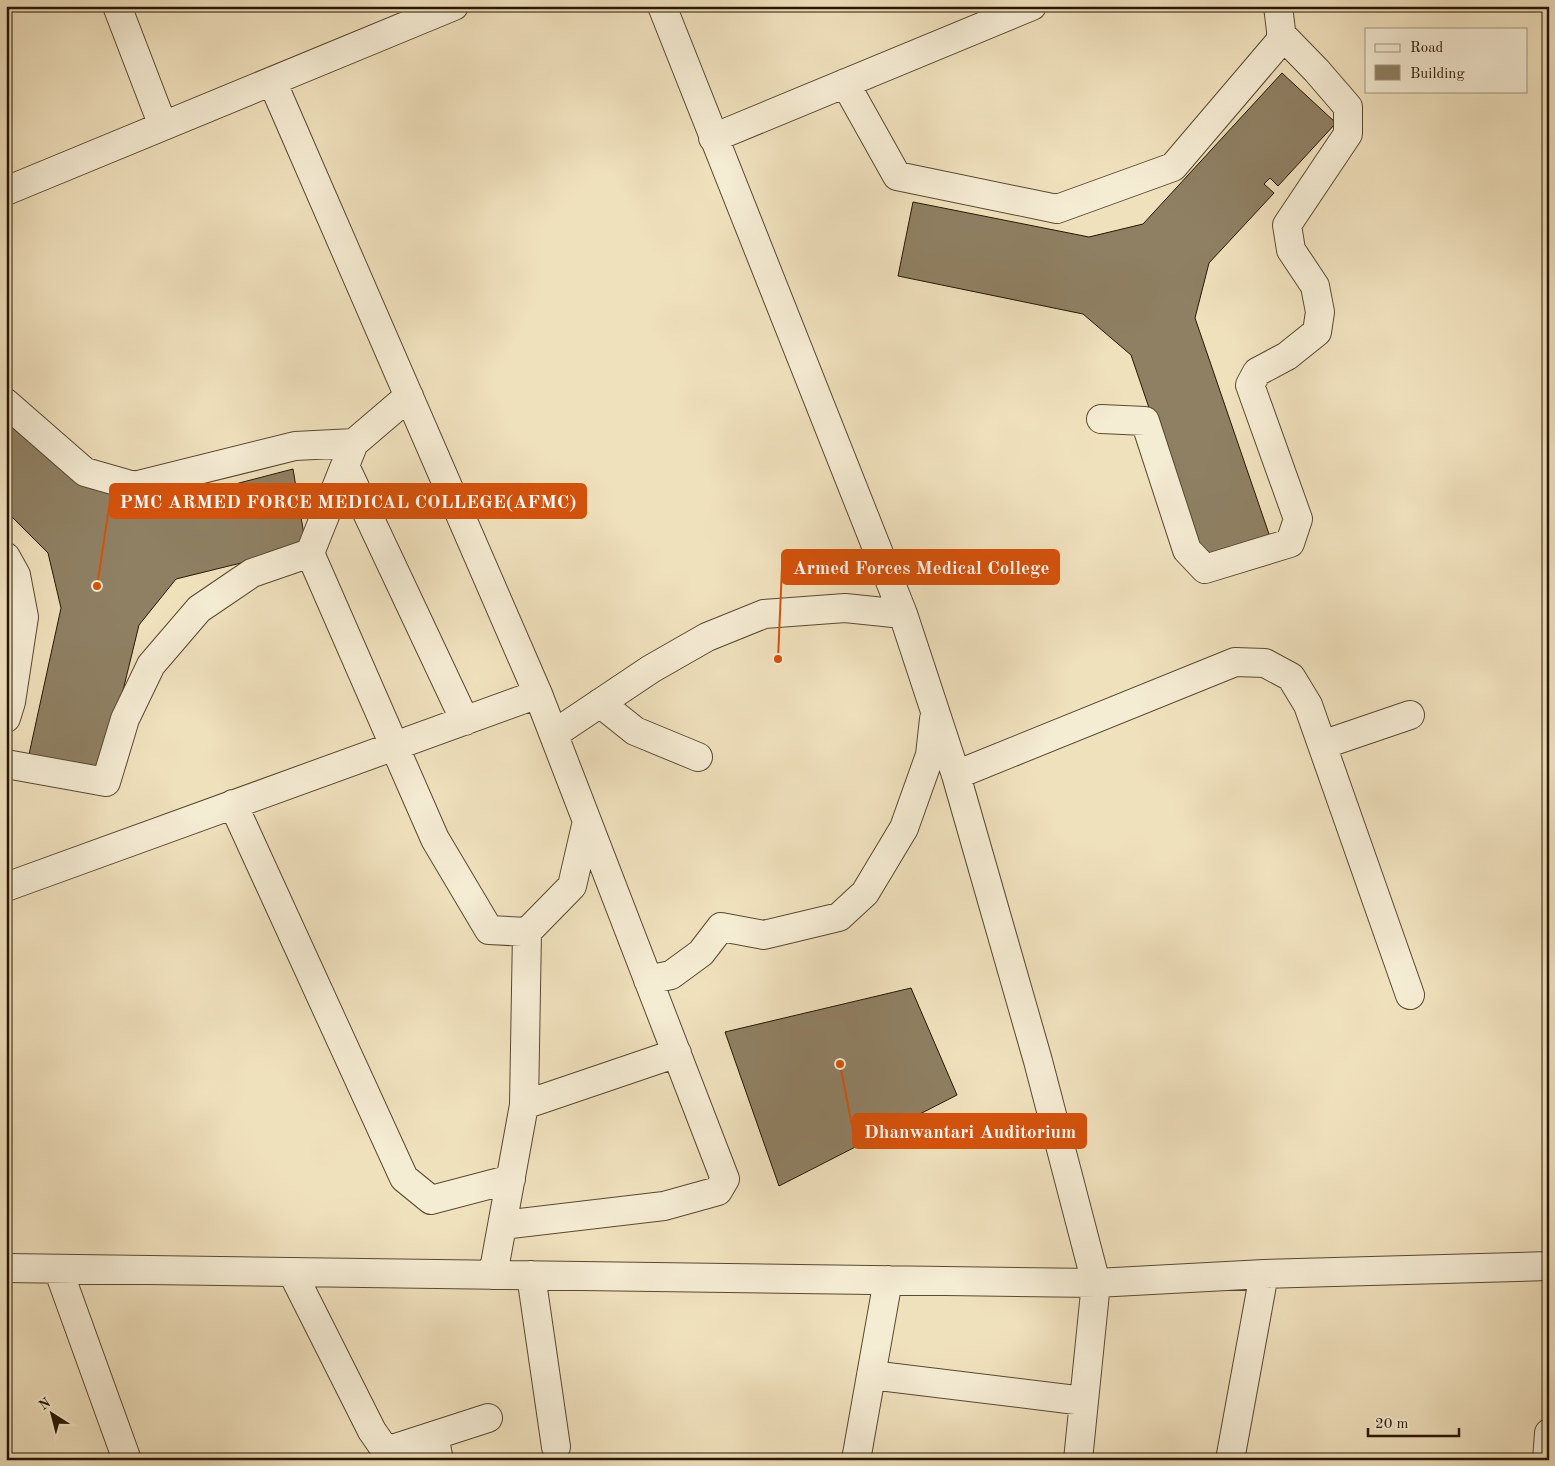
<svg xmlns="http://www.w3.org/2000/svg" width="1555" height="1466" viewBox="0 0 1555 1466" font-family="'Old Standard TT',serif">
	<rect width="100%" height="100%" fill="#f0e1bd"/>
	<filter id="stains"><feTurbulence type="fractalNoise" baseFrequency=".004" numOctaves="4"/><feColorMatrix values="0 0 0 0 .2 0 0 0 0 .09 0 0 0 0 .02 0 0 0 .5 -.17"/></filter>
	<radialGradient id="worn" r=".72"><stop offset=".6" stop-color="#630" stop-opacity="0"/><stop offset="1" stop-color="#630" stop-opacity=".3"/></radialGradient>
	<path fill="#8f8063" stroke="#261602" d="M1282,73l54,50 -58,63 -8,-8 -6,6 10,9 -65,70 -14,55 75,219 -69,23 -70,-205 -48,-41 -185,-38 15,-74 176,35 54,-13z
		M6,411l81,72 83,18 123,-32 13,78 -130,32 -37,46 -35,143 -76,-9 33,-151 -13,-55 -42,-42z
		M911,988l46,107 -178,91 -54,-154z"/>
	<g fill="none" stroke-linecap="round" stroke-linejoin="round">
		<defs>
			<path id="minor" d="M117,6l46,120
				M662,6l241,608 53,161 82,286 58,222 -18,177
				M272,81l266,613 187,485 -7,12 -54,15 -161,19
				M845,83l52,93 160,33 116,-42 109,-128 -4,-33
				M713,138l319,-132
				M6,191l448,-185
				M6,403l79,69 49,14 161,-40 59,-3 55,-47
				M1101,419l44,2 42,129 18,19 85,-26 8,-24 -48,-134 7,-13 30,-16 30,-24 3,-20 -5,-26 -24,-36 -4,-25 61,-91v-27l-31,-36 -36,-37
				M354,443l-44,110 125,286 54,91 38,2 45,-46 15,-65
				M345,466l120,255
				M6,557l10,18 8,42 -13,85 -5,16
				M600,703l35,28 63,26
				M554,734l97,-65 56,-32 57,-23 81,-6 58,6
				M1322,745l88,-30
				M6,764l100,18 19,-63 26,-54 48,-56 53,-36 58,-20
				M956,775l279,-113 30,1 26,14 17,28 102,290
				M233,804l171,374 27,22 80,-21
				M6,887l532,-193
				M648,980l23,-5 30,-22 20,-26 43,8 75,-18 26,-24 39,-65 26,-73 4,-36
				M524,1105l153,-52
				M6,1268l1090,15 168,-9 285,-8
				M58,1269l69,191
				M292,1272l80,159 14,20 102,-33
				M493,1275l31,-170 3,-173
				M531,1275l25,172
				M871,1375l213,26
				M434,1436l5,24
				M856,1460l32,-180
				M1230,1460l34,-186
				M1547,1460l2,-27"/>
		</defs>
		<use href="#minor" stroke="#584931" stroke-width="30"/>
		<use href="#minor" stroke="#f5ecd4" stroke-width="28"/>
	</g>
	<path fill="none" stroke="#d5520b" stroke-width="2" d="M97 586L110 501M778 659L782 567M840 1064L853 1131"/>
	<g fill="#d5520b" stroke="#f5ecd4" stroke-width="2">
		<circle cx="97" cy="586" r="5"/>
		<circle cx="778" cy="659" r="5"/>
		<circle cx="840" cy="1064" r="5"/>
	</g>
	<g fill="#d5520b" stroke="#d5520b" stroke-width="2">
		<rect x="110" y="484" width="476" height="34" rx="5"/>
		<rect x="782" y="550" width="277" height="34" rx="5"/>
		<rect x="853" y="1114" width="233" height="34" rx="5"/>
	</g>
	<g font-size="19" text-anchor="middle" font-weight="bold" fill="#fff">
		<text x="348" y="508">PMC ARMED FORCE MEDICAL COLLEGE(AFMC)</text>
		<text x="921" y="574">Armed Forces Medical College</text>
		<text x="970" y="1138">Dhanwantari Auditorium</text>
	</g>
	<rect width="1555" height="1466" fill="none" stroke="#f0e1bd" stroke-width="25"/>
	<rect x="8" y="8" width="1540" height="1451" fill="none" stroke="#261602" stroke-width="2.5"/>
	<rect x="12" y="12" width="1530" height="1441" fill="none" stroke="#261602"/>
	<rect x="1365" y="28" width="162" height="65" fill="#f5ecd4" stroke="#a29680"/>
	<rect x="1375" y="44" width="25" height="8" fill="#f5ecd4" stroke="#a29680"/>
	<text x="1410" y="52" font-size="15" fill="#261602">Road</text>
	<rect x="1375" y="65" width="25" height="15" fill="#8f8063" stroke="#a29680"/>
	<text x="1410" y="78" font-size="15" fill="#261602">Building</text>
	<g transform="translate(52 1414) rotate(324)" stroke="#f5ecd4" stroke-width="4" paint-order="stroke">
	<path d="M0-4L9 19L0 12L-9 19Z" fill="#261602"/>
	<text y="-8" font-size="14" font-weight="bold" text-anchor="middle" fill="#261602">N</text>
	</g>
	<path d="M1368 1428v8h91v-8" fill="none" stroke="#261602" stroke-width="2.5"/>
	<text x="1375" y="1428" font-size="15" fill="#261602" stroke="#f5ecd4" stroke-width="4" paint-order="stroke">20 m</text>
	<rect width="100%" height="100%" filter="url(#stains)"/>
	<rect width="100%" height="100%" fill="url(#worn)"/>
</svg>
